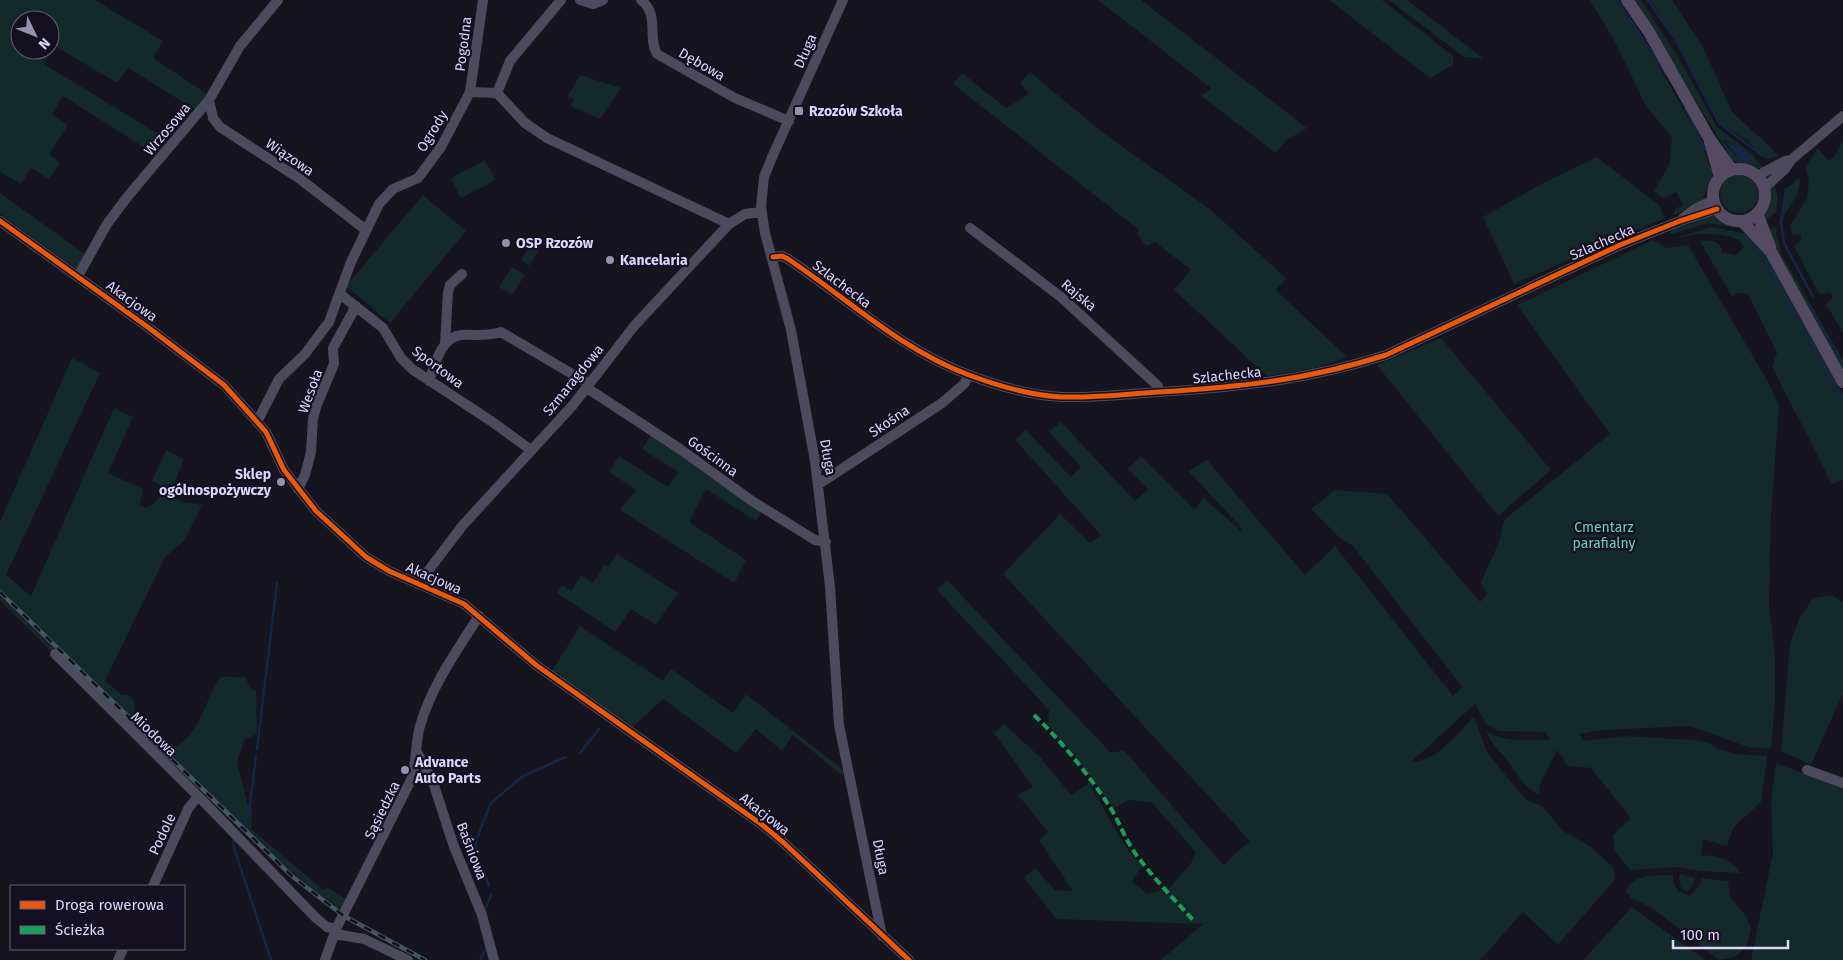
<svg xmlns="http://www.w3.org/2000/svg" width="1843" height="960" viewBox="0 0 1843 960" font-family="'Fira Sans',sans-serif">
	<rect width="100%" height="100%" fill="#16141e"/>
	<path fill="#142929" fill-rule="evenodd" d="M0,0h95l68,41 -10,17 54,36 -11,16 -68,-42 -11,15 -62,-37 -11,18 124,76 -12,15 -93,-59 -11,18 16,11 -19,29 11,9 -11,16 -18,-11 -10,16 -21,-12zM20,20h30v30h-30z
		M1098,0h43l166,128 -20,12 -11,13 -75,-57 10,-8z
		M1329,0h53l71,56v9l-23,13z
		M1389,0h18l77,59 -20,-2z
		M1590,0h25l31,45 35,60 20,37 12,32 -10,25 -25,15h-4l1,-5 8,-4 -7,-13 -13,6 -9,-7 15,-26 3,-28 -26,-31 -31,-64z
		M1634,0h7l37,57 39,70 35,27 11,14 -10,1 -21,-9zM1725,140l24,15 -6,7 -20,-20z
		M1650,0h22l31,47 29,65 48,44 -14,3 -19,-19 -26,-16 -47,-88z
		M1030,72l71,59 110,79 75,68 -10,12 71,67 -36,12 -44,7 -93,-86 17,-20 -36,-28 -9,4 -9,-13 2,-3 -186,-146 9,-11 44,35 23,-14 -9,-11z
		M580,75l41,13 -21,31 -30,-13 4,-7 -6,-3z
		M1843,140v193l-17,-29 7,-7 -3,-5 -8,3 -4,-3 -24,-46 7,-6v-6l-8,2 -3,-10 17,-28 2,-17 -3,-13 11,-20 12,13 6,-5z
		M1597,157l63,49 5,12 -151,66 -31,-67 62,-35z
		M485,160l11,20 -35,18 -10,-20z
		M1720 194a19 19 0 1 1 38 0a19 19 0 1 1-38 0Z
		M1799,178c4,15 -10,27 -16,40h-3l5,-28z
		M1774,183l4,14 -2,15 -11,9c-3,-8 4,-31 9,-38z
		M0,193l86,62 -8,15 -78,-56z
		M423,195l43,36 -76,92 -44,-37z
		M1713,216l24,7 9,7 -38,-7 -36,11 -2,-1 3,-4z
		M1775,226l6,28 62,106v11l-61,-108 -14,-33z
		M1712,227l36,7 11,11 26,41 58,109v85l-12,4c-17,-41 -41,-78 -59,-118l5,-13 -29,-59 -10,-1 -6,4 -32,-56c9,-1 17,-2 22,8l-1,3 14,3 9,-8c-4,-13 -31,-13 -43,-13 -8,-1 -16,4 -24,3z
		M1653,240l13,8 22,-3 80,137 11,23 -8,111 -2,87 6,52v45l-4,49 -23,-2 -58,-21 -87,4 -24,4 5,7 39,-5 70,4 17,3 6,5 19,6 32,2 -6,46 -28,26 -6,18 -24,-7 -2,17c17,-2 29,4 40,17l-42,-2 -23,-4 -46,3 -15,-19 -2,-16 18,-17 -40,-50 -23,-2 -11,-16 -18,36 1,9c-16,-6 -21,-18 -30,-31 -10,-14 -16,-15 -24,-33 14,11 48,10 64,8l-5,-7 -46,-1 -13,-7 -11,-20 -64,58c26,0 45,-28 63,-45l13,35 28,35 12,13 15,6 21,25 27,15 23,21 3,11 -58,67 -35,-33 -43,48h-319l42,-36 -147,-5 -32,-41 11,-10 20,22 18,1 -34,-51 9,-8 -30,-37 15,-8 -39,-54 10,-9 36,33 31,38 18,-12 36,63 17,20 -10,15 15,13 23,-6 21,-25 5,-11 -45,-50 -23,-2 -14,9 -23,-32 -43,-52 1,-15 -112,-120 10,-10 164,173 13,-3 99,115 27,-24 -247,-267 57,-60 30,29 11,-8 -86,-95 11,-10 45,47 10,-10 -32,-35 12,-10 74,79 13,-12 -20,-20 13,-13 53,53 10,-11 39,35 -2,-6 -53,-56 19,-11 98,115 30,-29 118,150 9,-9 -109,-141 -13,-8 -29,-29 24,-19 52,4 93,108 7,-8 -6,-12 18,-40 5,-22 106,-86 -93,-129z
		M532,243l8,5 -11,18 -8,-6z
		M512,267l13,8 -13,20 -13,-8z
		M1441,338l110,132 -53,46 -121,-151z
		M72,358l28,15 -94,202 25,21 83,-188 19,9 -25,56 35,16 -3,16 6,3 7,-4 8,-9v-9l-9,-5 14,-31 18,9 -11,28 -1,8c15,12 15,6 30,10l-18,36 -19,16 -60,124 17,14h6l6,6 1,10 40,36c26,-15 29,-46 45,-69 9,-4 15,2 25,-2l5,12 6,3 1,43 -12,5 -8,23 11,44 4,1 -1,22 70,59 3,2 3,-3 22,14 -6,10 -38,-28 -37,-32 -268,-262v-67z
		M652,434l111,76 -7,11 -50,-32 -17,33 57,38 -12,23 -114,-73 16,-20 -27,-18 10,-16 49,31 10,-15 -36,-23z
		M617,554l61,39 -22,32 -25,-16 -16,23 -58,-39 5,-8 9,6 10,-16 12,8 11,-18 4,2z
		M1831,595l12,7v91l-32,72 -30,-14 9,-108 9,-24 14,-21z
		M0,596l238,233 -2,2 -236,-230z
		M580,626l83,55 8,-12 62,44 13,-19 96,75 2,8 -51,-42 -11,16 -26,-22 -20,24 -73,-54 -30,28 -81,-56z
		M1776,763l67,25v172h-92l22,-108 -2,-51z
		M1681,874l14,4 -3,8 -5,5 -6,-3 -2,-10z
		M1673,875v7l5,9 12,5 9,-10 3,-8 26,3 2,16 16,19 5,13 -5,18 -11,10 -16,3 -67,-52 -21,-10 -6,-7c13,-19 28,-15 48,-16z
		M1632,907l73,53h-122z"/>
	<path fill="#152544" d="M1723,140l23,12 5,6 -1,2 -7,2z"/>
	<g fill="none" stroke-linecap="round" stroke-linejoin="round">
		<path stroke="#152544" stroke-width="2.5" d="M1617,0l49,74
			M1648,0l29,42 42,81 44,33
			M1686,109l19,41
			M1786,189l-5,33 3,21 29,54
			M1746,243l6,1 7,7 84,149
			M1809,305l34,59
			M257,749l20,-166
			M580,753l19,-24
			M244,827l4,-8 8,-63
			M234,839l-1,5 38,116
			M489,886l-12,-31 -1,-15 15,-37 32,-27 43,-19
			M485,909l6,-14
			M480,960l6,-12"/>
		<path stroke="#4c4a5d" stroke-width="10" d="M580,0l13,4 10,-4
			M641,0c19,15 6,36 16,54l78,44 54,23
			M843,0l-70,155 -9,22 -3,30 4,26 26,97 24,131 15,126 9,138 43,211
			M470,92l13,-92
			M497,93l13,-32 51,-61
			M209,100l4,18 7,9 80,52 66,51
			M1757,176l28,-15 6,-1
			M1764,188l21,-19 6,-9 52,-44
			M1683,218l12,-9 18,-9
			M0,221l149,107 75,57 42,47 18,38 32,41 50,46 23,14 75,33 72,61 225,159 23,19 125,117
			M970,228l91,69 97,89 1,6
			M773,257l9,-1 6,3c60,40 112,90 181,116 29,11 61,20 92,22 32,1 66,-3 98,-5 81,-5 149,-12 227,-37l234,-110 60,-24 37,-12
			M78,276l29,-52 21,-28 81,-96 31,-54 38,-46
			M340,294l43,34 18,30 11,11 79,52 40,29
			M445,344l3,-52 2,-7 12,-11
			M429,381c6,-16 12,-44 32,-46 16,-1 23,2 40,-3l88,52
			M587,388l93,61 72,52 63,39 11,2
			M257,422l22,-43 26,-25 24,-32 22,-60 28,-58 14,-15 25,-11 23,-31 29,-55 27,1 28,30 22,15 182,86
			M819,484l123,-81 22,-19 5,-9
			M298,489l7,-14 6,-23 2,-33 3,-12 18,-43 -1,-16 23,-42
			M419,583l44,-58 110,-120 62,-80 94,-101 16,-10 16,-2
			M55,654l149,148 112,116 11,9 9,2
			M418,754l15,28 20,62 29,71 12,45
			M1807,770l36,13
			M153,886l35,-77 10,-13
			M335,934l29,5 44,21
			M118,960l5,-11
			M325,960l11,-31 75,-149c6,-18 4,-36 9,-54 11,-39 37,-76 59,-110"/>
		<path stroke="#544b62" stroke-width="12" d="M1627,0l22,32 60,106 23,32
			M1710,142l10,35
			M1713 195a26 26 0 1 1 52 0a26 26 0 1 1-52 0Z
			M1757,213l13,34
			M1742,221l29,31 72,130"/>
		<defs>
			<path id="rail" d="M0,592l293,285 51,39 81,44"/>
		</defs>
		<use href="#rail" stroke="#465665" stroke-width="4.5"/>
		<use href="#rail" stroke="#141022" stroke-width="2.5" stroke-dasharray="8" stroke-linecap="butt"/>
		<path stroke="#1a9f57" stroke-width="4" stroke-dasharray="8 4" stroke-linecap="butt" d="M1034,715c29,28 54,59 76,92 10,16 16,35 28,50 17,23 37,43 56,64"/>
		<defs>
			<path id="cycleway" d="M0,221l149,107 75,57 42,47 18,38 32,41 50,46 23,14 75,33 72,61 225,159 23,19 125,117
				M773,257l9,-1 6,3c60,40 112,90 181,116 29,11 61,20 92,22 32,1 66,-3 98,-5 81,-5 149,-12 227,-37l234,-110 60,-24 37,-12"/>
		</defs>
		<use href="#cycleway" stroke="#141022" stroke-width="8"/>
		<use href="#cycleway" stroke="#e8590c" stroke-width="5"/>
	</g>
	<g fill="#9692ae" stroke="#141022" stroke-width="2">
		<rect x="794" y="106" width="10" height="10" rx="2.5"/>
		<circle cx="506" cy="243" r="5"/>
		<circle cx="610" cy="260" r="5"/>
		<circle cx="281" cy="482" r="5"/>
		<circle cx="405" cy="770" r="5"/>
	</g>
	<g text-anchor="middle" stroke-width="4.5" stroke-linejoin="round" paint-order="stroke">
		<g font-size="14" fill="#dbd6fb" stroke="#141022">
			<text transform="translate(463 44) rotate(-83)" y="5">Pogodna</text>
			<text transform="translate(805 51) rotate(-66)" y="5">Długa</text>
			<text transform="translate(702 64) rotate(30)" y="5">Dębowa</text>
			<text transform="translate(167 129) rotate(-50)" y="5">Wrzosowa</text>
			<text transform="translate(432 131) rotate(-59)" y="5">Ogrody</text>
			<text transform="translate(290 157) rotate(34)" y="5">Wiązowa</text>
			<text transform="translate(1602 242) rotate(-24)" y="5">Szlachecka</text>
			<text transform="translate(842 284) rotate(37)" y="5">Szlachecka</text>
			<text transform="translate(1079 295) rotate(40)" y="5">Rajska</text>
			<text transform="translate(132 301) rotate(36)" y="5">Akacjowa</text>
			<text transform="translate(438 367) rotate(37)" y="5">Sportowa</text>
			<text transform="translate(1227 375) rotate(-6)" y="5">Szlachecka</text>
			<text transform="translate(573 380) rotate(-51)" y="5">Szmaragdowa</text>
			<text transform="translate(310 391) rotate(-70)" y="5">Wesoła</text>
			<text transform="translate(889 421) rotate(-34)" y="5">Skośna</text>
			<text transform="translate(713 456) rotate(36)" y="5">Gościnna</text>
			<text transform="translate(828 457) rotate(80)" y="5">Długa</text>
			<text transform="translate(434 578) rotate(24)" y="5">Akacjowa</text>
			<text transform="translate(154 734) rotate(44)" y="5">Miodowa</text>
			<text transform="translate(382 810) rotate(-64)" y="5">Sąsiedzka</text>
			<text transform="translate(765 814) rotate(38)" y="5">Akacjowa</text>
			<text transform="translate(162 834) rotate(-65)" y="5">Podole</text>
			<text transform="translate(472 851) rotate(69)" y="5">Baśniowa</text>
			<text transform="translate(881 857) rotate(79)" y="5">Długa</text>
		</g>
		<g font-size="14" font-weight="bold" fill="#dbd6fb" stroke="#141022" text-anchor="start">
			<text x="809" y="116">Rzozów Szkoła</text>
			<text x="516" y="248">OSP Rzozów</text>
			<text x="620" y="265">Kancelaria</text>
			<text x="271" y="479" text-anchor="end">Sklep<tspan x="271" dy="16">ogólnospożywczy</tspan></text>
			<text x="415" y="767">Advance<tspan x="415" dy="16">Auto Parts</tspan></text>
		</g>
		<g font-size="14" fill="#69d3bb" stroke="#141022">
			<text x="1604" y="532">Cmentarz<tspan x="1604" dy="16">parafialny</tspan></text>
		</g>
	</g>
	<rect x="10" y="885" width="175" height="65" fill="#141022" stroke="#645f79"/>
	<rect x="20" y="901" width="25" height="8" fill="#e8590c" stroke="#645f79"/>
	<text x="55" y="910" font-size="15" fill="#dbd6fb">Droga rowerowa</text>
	<rect x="20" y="926" width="25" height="8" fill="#1a9f57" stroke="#645f79"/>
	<text x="55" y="935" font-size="15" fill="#dbd6fb">Ścieżka</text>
	<g transform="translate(35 35) rotate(133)"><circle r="24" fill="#141022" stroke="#645f79"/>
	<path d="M0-4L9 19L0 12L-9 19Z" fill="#9692ae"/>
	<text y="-8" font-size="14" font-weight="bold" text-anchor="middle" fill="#dbd6fb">N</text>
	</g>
	<path d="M1673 940v8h115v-8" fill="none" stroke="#dbd6fb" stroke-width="2.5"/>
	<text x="1680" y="940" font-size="15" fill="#dbd6fb" stroke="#141022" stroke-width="4" paint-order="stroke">100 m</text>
</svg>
